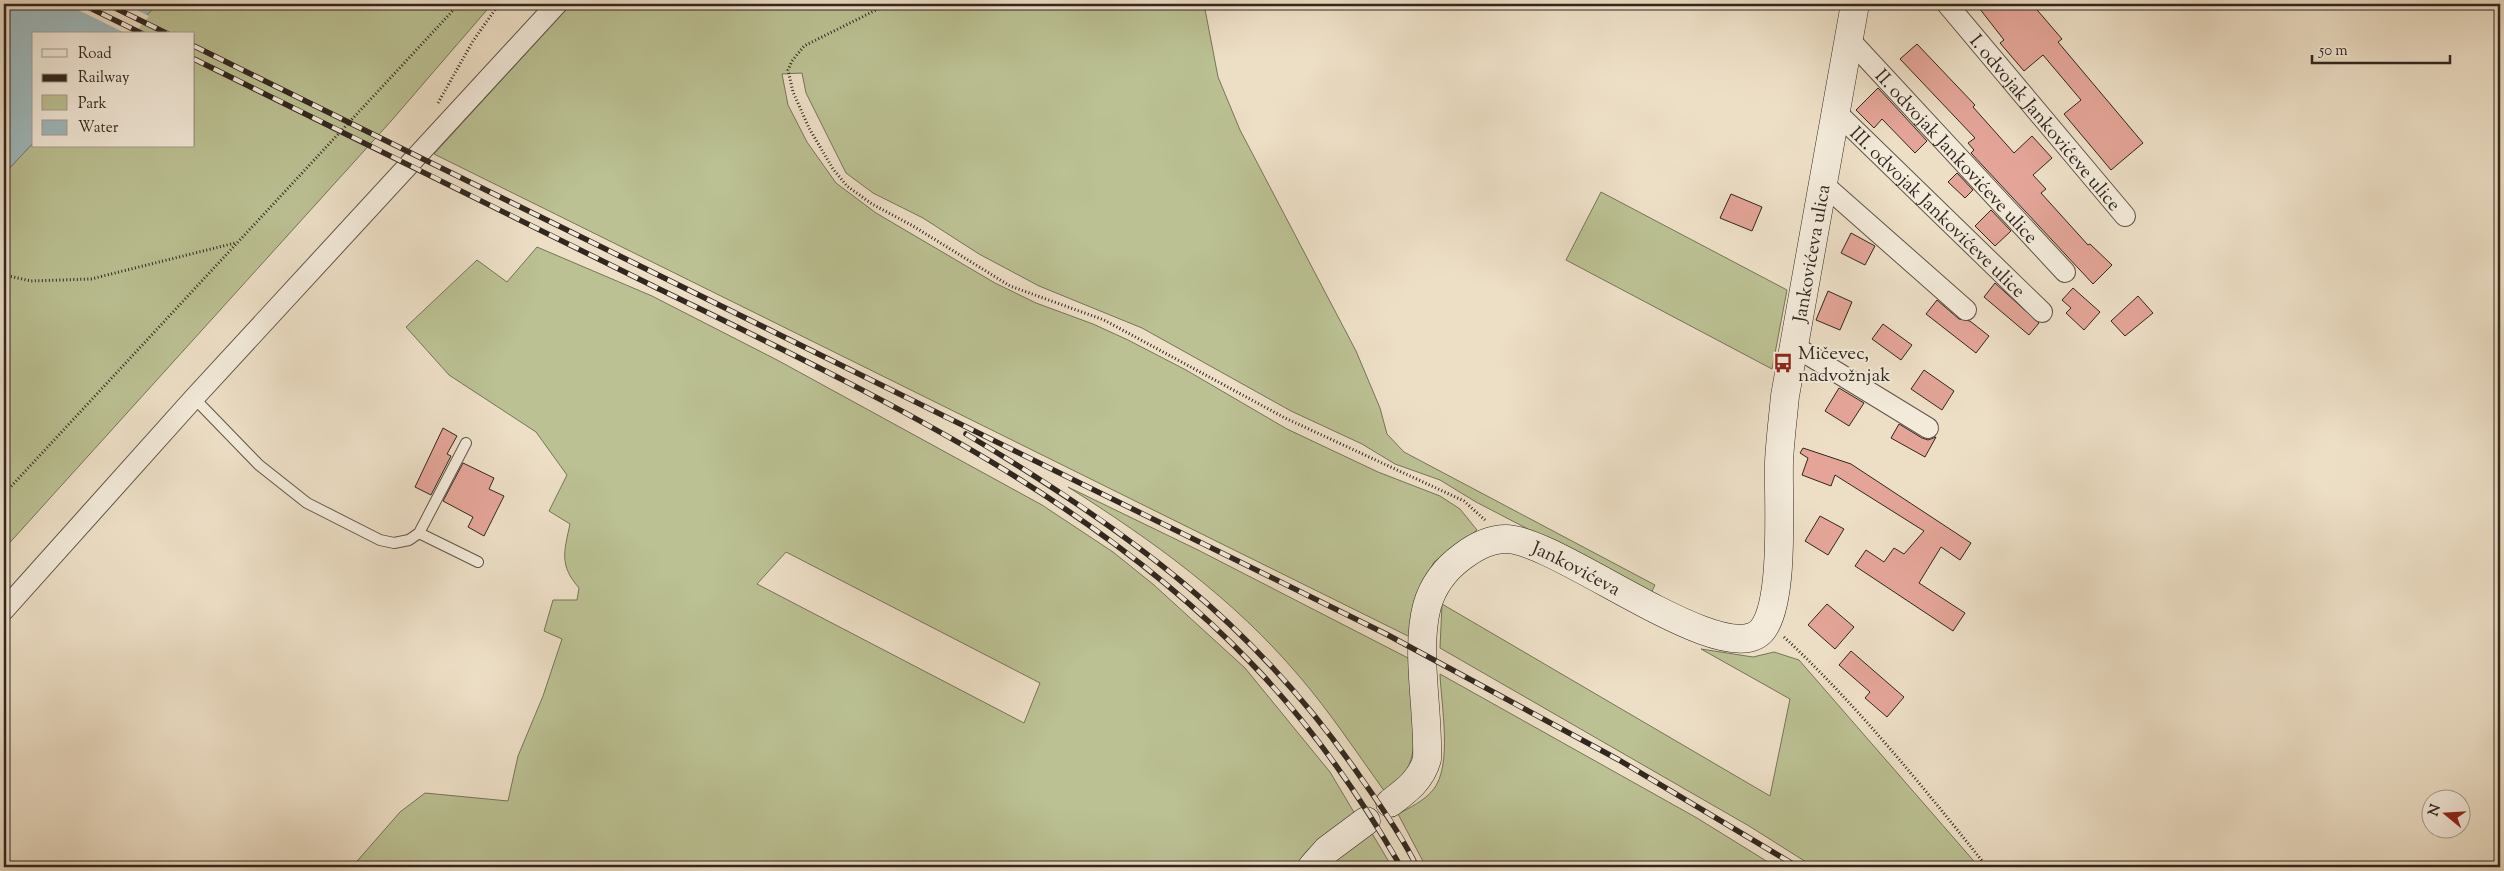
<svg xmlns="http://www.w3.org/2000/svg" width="2504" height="871" viewBox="0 0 2504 871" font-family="'Sorts Mill Goudy',serif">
	<rect width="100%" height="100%" fill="#eddfc6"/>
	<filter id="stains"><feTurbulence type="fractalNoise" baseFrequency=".004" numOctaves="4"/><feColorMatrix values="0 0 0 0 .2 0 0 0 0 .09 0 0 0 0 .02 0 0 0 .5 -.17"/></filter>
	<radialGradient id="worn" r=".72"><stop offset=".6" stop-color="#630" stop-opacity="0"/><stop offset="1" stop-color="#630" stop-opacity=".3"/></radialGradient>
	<path fill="#bbc193" stroke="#767459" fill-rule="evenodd" d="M157,4h335l-100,116 -388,429v-375l30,-32v4h160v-112h-64z
		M571,4h633l14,73 22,53 116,221 24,57 7,26 17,18 251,133 -4,8 -175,-91 -36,-22 -45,-16 -33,-20 -71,-33 -149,-83 -103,-42 -60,-32 -56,-36 -50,-25 -27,-20 -40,-80 -4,-20 -20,1 6,31 19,37 29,41 40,30 119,70 41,20 57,21 35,16 58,30 101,59 91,43 62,24 20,13 17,21 -43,32 -11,22 -9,55 -980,-485z
		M1601,192l186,98 -15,79 -206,-109z
		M537,247l115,49 127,65 263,144 71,47 41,33 91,83 85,104 25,42c-22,14 -48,30 -59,53h-944l48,-55 25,-19 83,8 10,-45 25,-60 19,-57 -18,-8 9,-31h24l2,-12c-20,-23 -15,-36 -9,-64l-21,-13 18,-36 -31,-43 -87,-57 -43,-48 71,-67 30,22zM786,552l254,131 -16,40 -267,-139z
		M1068,487l130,63 212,109c2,31 13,92 -7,117 -5,6 -12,11 -18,16 -28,-39 -55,-80 -86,-116 -65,-77 -147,-136 -231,-189z
		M1442,604l328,192 20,-97 -89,-50 52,8 21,-5 25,8 180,207h-165l-65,-41 -309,-178z
		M1440,674l257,144 79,49h-350l-28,-53c11,-6 26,-13 35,-24 20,-24 8,-86 7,-116z
		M1370,830l22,37h-65z"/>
	<path fill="#9ebabf" stroke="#727f7f" d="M4,4h153l-27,30h-96v108l-30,32z"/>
	<path fill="#eddfc6" d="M66,4h58l25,12 -15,18h-7z"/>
	<path fill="#e4a598" stroke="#31271f" d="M1976,4h56l30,35 -4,3 85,101 -32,27 -47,-56 17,-14 -38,-45 -19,16 -24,-28 4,-3z
		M1917,44l58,61 -2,2 41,46 18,-17 20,22 -19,17 13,14 -5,4 47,52 2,-1 22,21 -19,19 -122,-131 3,-3 -6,-7 7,-5 -75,-79z
		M1878,88l49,53 -12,12 -33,-34 -8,9 -18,-18z
		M1957,173l16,17 -8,8 -17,-16z
		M1731,194l31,13 -10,24 -32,-13z
		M1991,210l20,21 -16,15 -20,-20z
		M1851,233l24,13 -10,19 -24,-12z
		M1995,283l44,40 -10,12 -45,-38z
		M2073,288l27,24 -16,18 -18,-17 5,-5 -9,-8z
		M1828,291l24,11 -12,28 -24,-10z
		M2138,296l15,17 -28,23 -14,-15z
		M1937,300l22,19 11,2 19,15 -13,17 -50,-39z
		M1883,324l29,21 -11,15 -29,-21z
		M1924,370l30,21 -12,19 -31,-21z
		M1839,388l25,15 -15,23 -24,-15z
		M1899,424l23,14 6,2 8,-3 -11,20 -34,-19z
		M443,428l14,8 -10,18 4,2 -20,39 -16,-8z
		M1803,448l48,16 120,79 -11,17 -19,-13 -22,36 46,30 -12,18 -98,-65 11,-16 18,12 10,-14 10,6 20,-23 -89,-56 -4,11 -29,-11 6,-17 -8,-5z
		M463,463l31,15 -5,11 15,7 -20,40 -16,-9 5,-10 -30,-16z
		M1820,516l24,13 -16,26 -23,-14z
		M1827,604l27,23 -19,22 -27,-24z
		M1851,651l53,46 -17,20 -22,-19 5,-6 -31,-27z"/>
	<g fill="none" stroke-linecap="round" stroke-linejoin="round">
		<defs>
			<path id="service" d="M194,398l65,67 48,38 73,37 14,3 15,-3 10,-7 59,29
				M419,533l47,-90"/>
			<g id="minor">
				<path id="s1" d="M1947,4l178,212"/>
				<path id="s2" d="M1849,39l216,233"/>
				<path id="s3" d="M1835,111l207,201"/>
				<path d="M1822,183l144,127"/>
				<path d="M1794,346l134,82"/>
				<path d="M4,610l190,-212 363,-394"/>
			</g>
			<g id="secondary">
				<path id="s4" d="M1390,803c17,-13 31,-23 37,-44 2,-47 -12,-108 0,-153 6,-21 18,-37 36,-50 12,-9 27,-17 43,-17 52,0 223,137 257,90 22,-30 15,-127 16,-167 1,-22 4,-44 6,-66l70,-392"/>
				<path d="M1312,867l15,-17 39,-29"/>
			</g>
		</defs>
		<use href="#service" stroke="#605549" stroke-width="12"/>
		<use href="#minor" stroke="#605549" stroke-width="22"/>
		<use href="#secondary" stroke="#31271f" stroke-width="29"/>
		<path stroke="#31271f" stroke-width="3" stroke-dasharray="1 2.5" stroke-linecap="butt" d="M888,4l-84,42 -12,15 -4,9 5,22 16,36 24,41 14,17 25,18 41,22 97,60 94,34 181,98 179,83 21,19
			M227,9l3,-5
			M438,103l35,-62 26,-37
			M4,275l27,6 60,-2 144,-36
			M4,494l455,-490
			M1784,637c75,70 139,150 203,230"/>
		<use href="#service" stroke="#f3eada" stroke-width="10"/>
		<use href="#minor" stroke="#f3eada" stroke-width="20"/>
		<use href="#secondary" stroke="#f3eada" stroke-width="28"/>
		<defs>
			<path id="rail" d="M82,4l61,30
				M107,4l61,30
				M194,46l1192,588 233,126 179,107
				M194,59c153,75 306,151 459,227 210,103 435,206 599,378 59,61 107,130 149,203
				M966,434c160,95 288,188 395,344 20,28 41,58 56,89"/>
		</defs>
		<use href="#rail" stroke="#31271f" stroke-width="5.5"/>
		<use href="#rail" stroke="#f3eada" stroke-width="4" stroke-dasharray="11" stroke-linecap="butt"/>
	</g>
	<defs>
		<symbol id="bus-bare" viewBox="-9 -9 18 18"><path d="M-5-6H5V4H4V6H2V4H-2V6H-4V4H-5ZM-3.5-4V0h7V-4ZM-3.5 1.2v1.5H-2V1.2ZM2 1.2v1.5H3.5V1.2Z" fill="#8f2418" stroke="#f3eada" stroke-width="2.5" paint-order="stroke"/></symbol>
	</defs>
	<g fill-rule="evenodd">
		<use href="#bus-bare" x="1769" y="349" width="28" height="28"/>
	</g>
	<g text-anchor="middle" stroke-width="4" stroke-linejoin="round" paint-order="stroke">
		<g font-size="19" fill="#31271f" stroke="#f3eada">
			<text dy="7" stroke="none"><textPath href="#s1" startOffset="154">I. odvojak Jankovićeve ulice</textPath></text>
			<text dy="7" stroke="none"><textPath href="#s2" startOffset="159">II. odvojak Jankovićeve ulice</textPath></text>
			<text dy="7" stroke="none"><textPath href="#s3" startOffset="144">III. odvojak Jankovićeve ulice</textPath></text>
			<text dy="7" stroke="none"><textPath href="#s4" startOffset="985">Jankovićeva ulica</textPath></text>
			<text dy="7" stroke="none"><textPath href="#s4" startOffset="399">Jankovićeva</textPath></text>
		</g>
		<g font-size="19" fill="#31271f" stroke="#f3eada" text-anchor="start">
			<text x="1798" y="359">Mičevec,<tspan x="1798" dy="22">nadvožnjak</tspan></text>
		</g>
	</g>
	<rect width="2504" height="871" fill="none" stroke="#eddfc6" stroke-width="20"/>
	<rect x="5" y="5" width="2494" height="861" fill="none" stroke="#31271f" stroke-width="2.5"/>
	<rect x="10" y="10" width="2484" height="851" fill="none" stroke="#31271f"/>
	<rect x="32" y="32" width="162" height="115" fill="#f3eada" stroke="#a59c8f"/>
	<rect x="42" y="49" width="25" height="8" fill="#f3eada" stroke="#a59c8f"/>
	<text x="78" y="58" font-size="15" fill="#31271f">Road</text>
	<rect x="42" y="74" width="25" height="8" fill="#31271f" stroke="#a59c8f"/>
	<text x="78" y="82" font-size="15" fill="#31271f">Railway</text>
	<rect x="42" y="95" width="25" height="15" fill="#bbc193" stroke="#a59c8f"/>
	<text x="78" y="108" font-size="15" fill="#31271f">Park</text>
	<rect x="42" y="120" width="25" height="15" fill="#9ebabf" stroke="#a59c8f"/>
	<text x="78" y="132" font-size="15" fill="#31271f">Water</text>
	<g transform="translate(2446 814) rotate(288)"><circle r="24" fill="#f3eada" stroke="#a59c8f"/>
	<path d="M0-4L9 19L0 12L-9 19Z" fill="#8f2418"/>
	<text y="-8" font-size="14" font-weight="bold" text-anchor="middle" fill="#31271f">N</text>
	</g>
	<path d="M2312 55v8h138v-8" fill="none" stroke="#31271f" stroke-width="2.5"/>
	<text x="2319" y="55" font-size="15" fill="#31271f" stroke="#f3eada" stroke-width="4" paint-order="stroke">50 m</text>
	<rect width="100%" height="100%" filter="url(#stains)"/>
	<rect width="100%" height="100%" fill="url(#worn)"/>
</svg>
